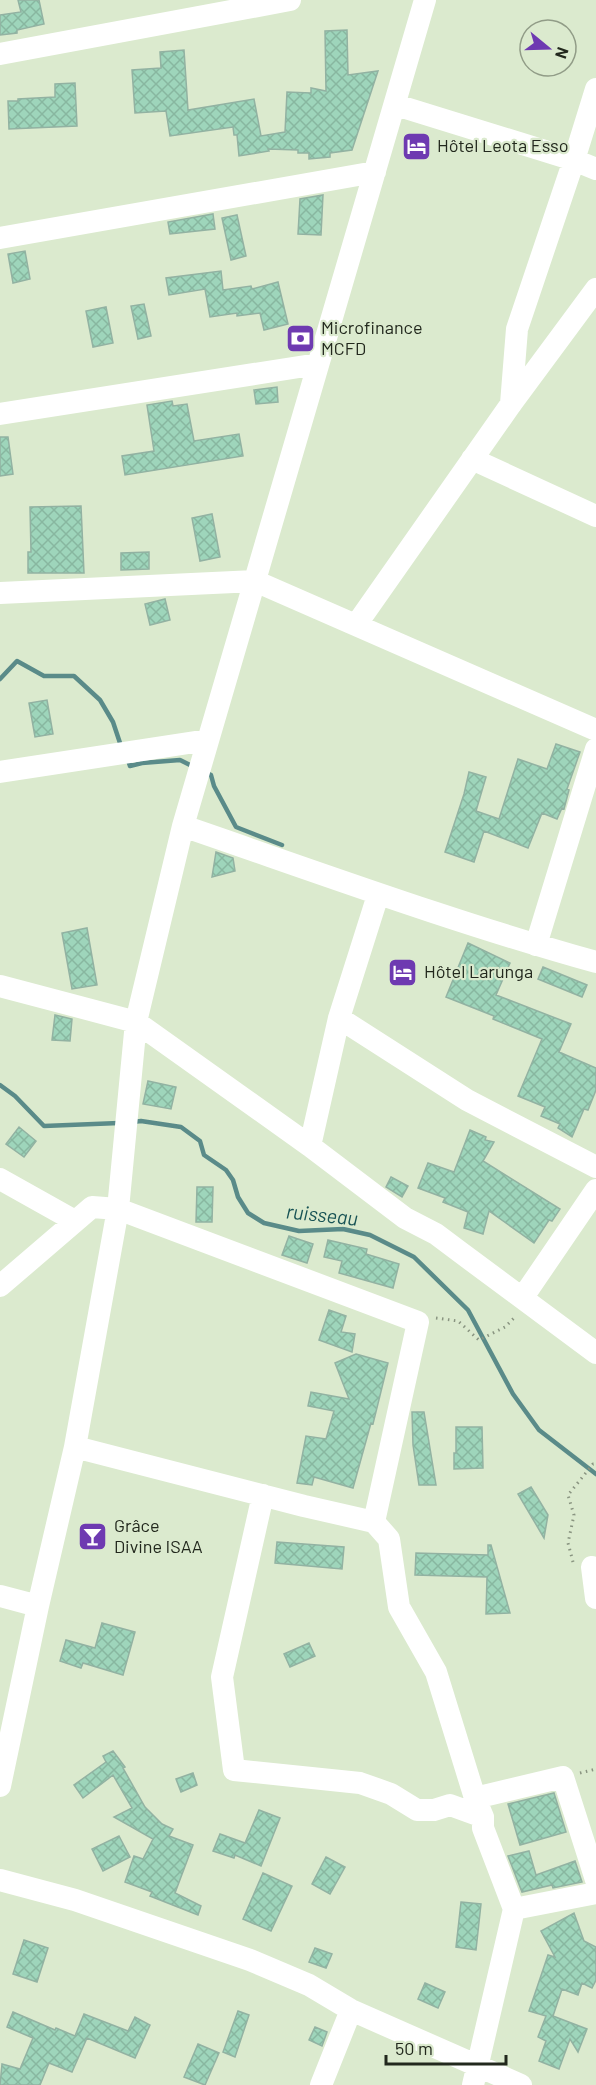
<svg xmlns="http://www.w3.org/2000/svg" width="596" height="2085" viewBox="0 0 596 2085" font-family="Barlow,sans-serif">
	<defs>
		<pattern id="building-cross-hatch" width="8" height="8" patternUnits="userSpaceOnUse" patternTransform="scale(1.5)"><rect width="8" height="8" fill="#9ed5bb"/><path d="M0 0l8 8M0 8l8-8" fill="none" stroke="#88b7a0"/></pattern>
	</defs>
	<rect width="100%" height="100%" fill="#dbeace"/>
	<g fill="none" stroke-linecap="round" stroke-linejoin="round">
		<path stroke="#5a8b89" stroke-width="4.5" d="M0,679l17,-18 27,15h30l26,24 13,22 8,24
			M128,760l2,6 12,-3 38,-3 14,7
			M207,773l4,2 3,11 22,41 46,18
			M0,1085l15,11 29,30 75,-3
			M133,1122l8,-1 40,6 19,14 4,14 22,15 7,10 5,17 10,16 16,10 35,8 44,-2 27,6 44,22 54,53 45,84 26,36 57,44"/>
	</g>
	<path fill="url(#building-cross-hatch)" stroke="#92b2a2" stroke-width="1.5" d="M18,0h21l5,24 -27,6v3l-17,2v-20l21,-3z
		M347,30l1,45 30,-4 -26,79 -22,3v4l-21,2v-6h-11v-3l-30,-1 1,2 -30,5 -2,-21h-3l-1,-8 -63,9 -4,-25 -31,2 -3,-43 29,-2 -1,-16 24,-2 4,60 66,-11 7,37 24,-4 2,-40 24,1v-5l15,3 -1,-60z
		M75,83l2,43 -68,3 -1,-28h10v-2l37,-2v-13z
		M323,195l-2,40 -23,-1 2,-35z
		M213,214l2,15 -45,5 -2,-12z
		M237,215l9,41 -15,4 -9,-42z
		M25,251l5,28 -17,4 -5,-29z
		M221,271l2,19 28,-4 1,3 26,-7 10,42 -24,6 -4,-17 -23,3v-3l-27,4 -5,-28 -36,6 -3,-17z
		M144,304l7,32 -13,3 -7,-33z
		M106,307l7,36 -20,4 -7,-36z
		M277,387l1,15 -22,2 -2,-14z
		M172,401l1,5 14,-2 7,37 45,-7 4,22 -118,19 -3,-19 32,-5 -7,-46z
		M0,437h8l5,37 -13,2z
		M81,506l3,67h-56v-21h3l-1,-45z
		M212,514l8,43 -20,4 -8,-43z
		M149,552v17l-28,1v-17z
		M165,599l5,21 -20,5 -5,-21z
		M47,700l6,34 -18,3 -6,-34z
		M556,744l24,8 -13,37 2,1 -5,19 -2,-1 -5,11 -15,-6 -14,35 -44,-17 -10,31 -29,-10 19,-58 5,-22 17,5 -10,34 23,8 19,-60 29,10z
		M216,852l17,6 2,13 -23,6z
		M87,928l10,57 -25,4 -10,-56z
		M468,943l42,20 -14,32 75,29 -12,28 37,16v22l-8,20 -4,-1 -12,28 -14,-9 2,-4 -19,-8 4,-9 -27,-11 24,-57 -49,-20 1,-3 -48,-19z
		M543,967l44,18 -5,12 -44,-18z
		M55,1015l17,4 -2,22 -18,-1z
		M148,1081l28,6 -5,22 -28,-5z
		M19,1127l17,14 -12,16 -18,-13z
		M470,1130l16,7 -1,3 9,2 -11,19 77,48 -8,12 -3,-1 -15,23 -45,-32 -6,23 -19,-6 4,-16 -25,-10 2,-4 -27,-10 10,-25 26,9z
		M391,1177l17,9 -6,11 -16,-10z
		M197,1187h16l-1,35h-16z
		M289,1236l24,8 -6,19 -25,-8z
		M328,1240l39,9 -1,5 33,10 -6,24 -54,-15 3,-12 -18,-4z
		M329,1310l17,6 -5,16 14,2 -3,18 -33,-12z
		M356,1354l32,9 -15,61 -2,-1 -18,65 -39,-11 -2,8 -15,-2 9,-47 20,3 8,-28 -26,-5 3,-14 38,7 -14,-36z
		M412,1412h12l12,73h-17l-6,-40z
		M456,1427h26l1,41 -29,1v-16h2z
		M531,1487l17,28 -4,23 -26,-44z
		M277,1542l67,5 -2,22 -67,-6z
		M488,1545h3l19,68 -24,1 1,-37 -72,-2 1,-22 72,2z
		M102,1623l33,9 -12,43 -40,-12 -2,5 -21,-7 6,-21 29,8z
		M309,1643l6,13 -25,11 -6,-13z
		M113,1751l12,16 -2,1 22,39 17,17 11,5 -4,7 24,9 -18,48 26,13 -3,9 -48,-19 2,-4 -27,-10 9,-26 9,3 10,-20 -39,-22 18,-9 -19,-33 -30,23 -9,-13 32,-23 -3,-6z
		M193,1773l4,12 -16,7 -5,-13z
		M554,1793l12,39 -46,13 -12,-41z
		M259,1810l21,8 -19,48 -26,-11 -1,3 -21,-7 7,-17 25,9z
		M119,1836l11,21 -27,14 -11,-22z
		M529,1851l7,24 39,-14 7,21 -29,6 -1,-3 -30,7 -14,-36z
		M326,1857l19,10 -15,27 -18,-10z
		M263,1873l29,13 -21,45 -28,-12z
		M461,1902l20,2 -5,46 -20,-3z
		M574,1913l10,28 12,6v33l-4,8 -10,-5 -4,12 -16,-6 -9,27 34,13 -9,23 -8,-13 -11,30 -20,-8 7,-20 -8,-4 8,-21 -17,-5 19,-56 7,2 -14,-26z
		M24,1940l24,8 -11,34 -24,-8z
		M315,1948l17,6 -6,14 -17,-6z
		M425,1983l20,9 -7,16 -20,-9z
		M238,2011l11,4 -14,42 -12,-5z
		M13,2012l42,18 1,-2 19,8 9,-22 44,17 7,-14 15,8 -15,33 -48,-20 -15,34 -23,-9 -9,22h-40l2,-21 18,5 13,-31 -26,-11z
		M315,2027l12,5 -5,14 -13,-6z
		M198,2044l21,9 -14,32 -21,-8z"/>
	<g fill="none" stroke-linecap="round" stroke-linejoin="round">
		<path stroke="#899480" stroke-width="3" stroke-dasharray="1.5 4.5" stroke-linecap="butt" d="M436,1318l22,3 21,19 26,-13 11,-11
			M573,1562l-5,-19 6,-28 -6,-20 25,-31h3
			M580,1773l16,-4"/>
		<path stroke="#fff" stroke-width="22" d="M0,54l290,-54
			M396,105l178,55 22,9
			M0,238l375,-66
			M511,404l6,-75 57,-169 22,-71
			M0,414l318,-50
			M472,459l124,57
			M0,593l255,-12 341,149
			M356,625l155,-221 85,-115
			M0,772l208,-32
			M183,826c137,47 273,97 413,136
			M536,945l60,-196
			M0,986l136,36 174,124 95,72 31,16 24,18 136,101
			M339,1018l128,82 129,67
			M310,1146l29,-128 39,-123
			M0,1179l75,42
			M0,1286l92,-79 26,2 300,113 -44,200
			M523,1297l73,-107
			M75,1447l229,59 70,16 15,17 10,68 37,65 39,126 8,19v11l31,81 -41,176
			M263,1495l-41,182 12,93 126,13 31,11 26,16h17l16,-5 33,12
			M592,1567l4,31
			M0,1596l38,10
			M0,1786l38,-180 37,-159 43,-238 18,-187 47,-196 242,-826
			M475,1798l88,-21 33,103
			M0,1880l75,20 175,60 59,25 42,25 170,75
			M514,1909l82,-16
			M321,2085l30,-75"/>
	</g>
	<defs>
		<symbol id="hotel-square" viewBox="-11 -11 22 22"><rect x="-9" y="-9" width="18" height="18" rx="4" fill="#6e3ab1" stroke="#dbeace"/><path d="M-6-4.5h1.5V1H6V5H4.5V3h-9V5H-6ZM-4 0a1.8 1.8 0 1 1 3.6 0ZM.5 0V-2.5h3Q6-2.5 6 0Z" fill="#fff"/></symbol>
		<symbol id="bank-square" viewBox="-11 -11 22 22"><rect x="-9" y="-9" width="18" height="18" rx="4" fill="#6e3ab1" stroke="#dbeace"/><path d="M-6-4H6V4H-6ZM0-2.3a2.3 2.3 0 1 0 0 4.6a2.3 2.3 0 1 0 0-4.6Z" fill="#fff"/></symbol>
		<symbol id="bar-square" viewBox="-11 -11 22 22"><rect x="-9" y="-9" width="18" height="18" rx="4" fill="#6e3ab1" stroke="#dbeace"/><path d="M-6-5H6L.8 .8V4.5H3.5V6h-7V4.5H-.8V.8Z" fill="#fff"/></symbol>
	</defs>
	<g fill-rule="evenodd">
		<use href="#hotel-square" x="400" y="130" width="33" height="33"/>
		<use href="#bank-square" x="284" y="322" width="33" height="33"/>
		<use href="#hotel-square" x="386" y="956" width="33" height="33"/>
		<use href="#bar-square" x="76" y="1520" width="33" height="33"/>
	</g>
	<g text-anchor="middle" stroke-width="4.5" stroke-linejoin="round" paint-order="stroke">
		<g font-size="18" fill="#22281d" stroke="#dbeace" text-anchor="start">
			<text x="437" y="152">Hôtel Leota Esso</text>
			<text x="321" y="334">Microfinance<tspan x="321" dy="21">MCFD</tspan></text>
			<text x="424" y="978">Hôtel Larunga</text>
			<text x="114" y="1532">Grâce<tspan x="114" dy="21">Divine ISAA</tspan></text>
		</g>
		<g font-size="20" font-style="italic" fill="#185355" stroke="#dbeace">
			<text transform="translate(322 1215) rotate(6)" y="7">ruisseau</text>
		</g>
	</g>
	<g transform="translate(548 48) rotate(109)"><circle r="28" fill="#dbeace" stroke="#919c87" stroke-width="1.5"/>
	<path d="M0-4.5L10 22L0 15L-10 22Z" fill="#6e3ab1"/>
	<text y="-9" font-size="16" font-weight="bold" text-anchor="middle" fill="#22281d">N</text>
	</g>
	<path d="M386 2055v9h120v-9" fill="none" stroke="#22281d" stroke-width="3"/>
	<text x="395" y="2055" font-size="18" fill="#22281d" stroke="#dbeace" stroke-width="4.5" paint-order="stroke">50 m</text>
</svg>
